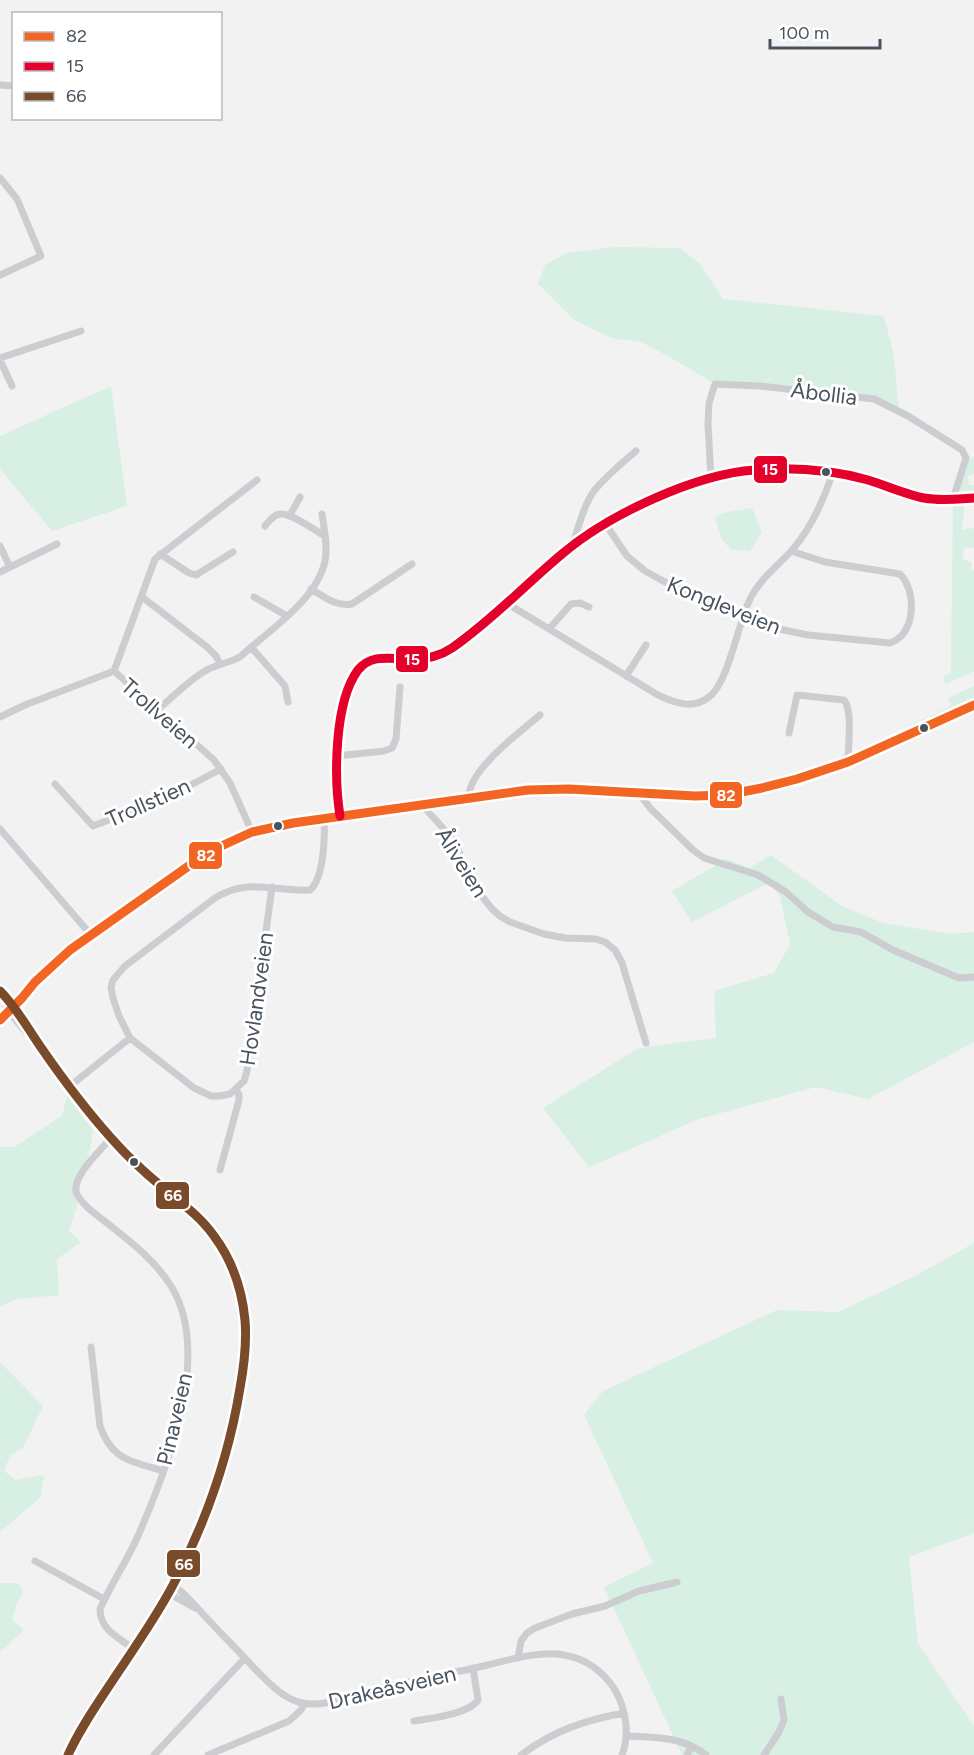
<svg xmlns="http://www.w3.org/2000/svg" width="974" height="1755" viewBox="0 0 974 1755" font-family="Figtree,sans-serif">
	<rect width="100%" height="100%" fill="#f2f2f2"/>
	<path fill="#d7f0e3" d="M614,247l66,1 19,15 24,36 161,17 10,40 5,55 -25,-12 -159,-15 -47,-28 -27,-14 -30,-4 -37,-18 -36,-36 7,-19 22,-12z
		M111,386l16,120 -75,25 -52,-62v-33z
		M970,458l4,1v15l-6,2 1,9h5v5l-12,2 -3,-4 7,-24z
		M953,499h12l-3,31 12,-2v20l-9,-1 -3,12 10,3 -1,9h3v100l-29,13 -1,-8 7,-3z
		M752,508l10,24 -12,19 -19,-1 -10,-12 -6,-21 8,-4z
		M974,686v19l-66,30 -3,-7 46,-22 -3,-8z
		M771,855l71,51 41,17 67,11 24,-2v110l-106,57 -52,-12 -117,32 -110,48 -46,-59 95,-60 78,-10 -2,-47 60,-18 16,-29 -10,-48 -11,-13 -77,39 -20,-31 54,-32 24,9z
		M67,1096l26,34 -6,36 -9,13 1,20 -10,32 12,11 -24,17 2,36 -41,4 -18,7v-159h14l48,-31z
		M974,1243v290l-65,24 9,86 56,83v29h-292l-78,-168 49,-24 -69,-148 19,-24 174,-81 61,2 75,-35z
		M0,1362l43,44 -20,42 -13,7 -6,16 12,9 28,-5 -3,22 -41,35z
		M0,1583h18l5,9 -5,9 -6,18 12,11 -24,22z"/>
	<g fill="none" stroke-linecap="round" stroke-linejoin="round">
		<path stroke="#cbcdd0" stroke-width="7" d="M0,85l14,1
			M0,178l17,21 24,57 -41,19
			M0,358l81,-27
			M0,360l12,26
			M711,478l-3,-54 1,-21 6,-19 44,2 115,13 34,17 54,34 4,8 -13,41
			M290,515l10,-18
			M605,523l22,33 18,15 20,11 78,35 36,12 29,6 82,8c26,-8 27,-52 10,-69l-75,-12 -34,-11
			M265,526c4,-5 8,-11 15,-12 12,-1 34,16 45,22
			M573,544c4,-14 12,-42 21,-53 12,-15 27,-27 42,-40
			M0,546l10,21
			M160,554l29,19 7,2 37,-23
			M0,572l57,-28
			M311,589c14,8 25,18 41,15l60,-40
			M142,597l65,50 9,9 4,8
			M254,597l33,19
			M506,603l152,92c17,8 35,15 51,2 20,-15 29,-75 42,-100 10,-19 28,-32 42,-48 19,-22 31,-50 40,-77
			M549,629l22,-25 9,-1 9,4
			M251,647l34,39 3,16
			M626,676l20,-31
			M157,710c15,-12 31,-29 48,-39 12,-7 24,-8 35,-14 28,-26 77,-57 85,-96 3,-15 -1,-33 -3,-47
			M0,717l25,-12 89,-34
			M789,733l8,-38 47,5c9,11 4,46 4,62
			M337,756l47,-5 8,-3 4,-9 4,-52
			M55,784l38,42 75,-29 53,-28
			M643,794l1,6 6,8 43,42 11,8 54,17 28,17 22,20 25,15 28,5 32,18 66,28 15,-1
			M469,798c-2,-27 51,-66 71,-83
			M422,805l30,33 29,57 11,14 8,7 10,6 34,12 21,4 31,1 9,3 10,8 7,13 24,80
			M340,816c-6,-38 -6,-114 18,-146 15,-18 35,-10 55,-11 14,0 27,-3 39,-11 39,-27 73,-63 110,-94 46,-39 133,-80 193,-84 38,-3 77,0 113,10 17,5 39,15 56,18 16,3 34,1 50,0
			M0,829l91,106
			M252,832l-22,-49 -16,-23 -100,-89 41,-112 102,-79
			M272,887l-25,184 -3,10 -14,13 -10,2h-9l-17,-8 -64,-50 -11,-22 -6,-18 -2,-11 2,-7 12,-14 90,-68c35,-21 58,-6 95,-8 14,-12 15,-53 14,-71
			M70,1086l60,-48
			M111,1138c-10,12 -38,37 -35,54 2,6 7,11 12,16 28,23 63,46 83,78 42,68 -4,183 -33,250 -11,25 -27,48 -38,73 0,21 19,29 34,40
			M220,1170l19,-70v-5l-3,-6
			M91,1347l9,79c12,35 32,35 63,45
			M35,1561l69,38
			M173,1585c12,8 19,18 29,28 17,19 36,37 53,56 13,13 28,30 47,34 23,5 50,-8 71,-13 34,-9 68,-15 102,-22 27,-6 62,-18 89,-13 21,3 40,17 51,35 11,19 15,44 7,65
			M168,1593l27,15
			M518,1658l3,-17 6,-8 8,-5 37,-14 33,-8 34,-15 38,-9
			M414,1721c17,-3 55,-7 64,-21l-5,-32
			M627,1736c28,1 57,1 79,19
			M154,1755l91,-97
			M208,1755l81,-34 12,-11 3,-6
			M521,1755c32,-24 64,-35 103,-42
			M687,1755l5,-9
			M764,1755l15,-23 5,-12 -3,-21"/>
		<path stroke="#cdcfd2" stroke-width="9" d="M0,991c16,16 27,36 40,55 22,32 46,64 72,93 15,17 32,33 49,47 19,16 39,30 53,50 18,24 28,54 31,84 2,23 -1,46 -5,68 -11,68 -35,136 -67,197 -19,36 -43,69 -66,104 -14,21 -28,42 -39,66
			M7,1008l20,24
			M0,1020l22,-22 13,-16 35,-32 120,-85 27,-17 35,-16 41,-9 235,-33 41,-1 126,7 31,-1 36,-7 35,-9 51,-17 126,-57"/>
		<defs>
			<path id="bus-1" d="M0,1020l22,-22 13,-16 35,-32 120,-85 27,-17 35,-16 41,-9 235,-33 41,-1 126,7 31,-1 36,-7 35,-9 51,-17 126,-57"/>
			<path id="bus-2" d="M340,816c-6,-38 -6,-114 18,-146 15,-18 35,-10 55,-11 14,0 27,-3 39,-11 39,-27 73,-63 110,-94 46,-39 133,-80 193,-84 38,-3 77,0 113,10 17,5 39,15 56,18 16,3 34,1 50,0"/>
			<path id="bus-3" d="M0,991c16,16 27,36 40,55 22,32 46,64 72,93 15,17 32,33 49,47 19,16 39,30 53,50 18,24 28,54 31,84 2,23 -1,46 -5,68 -11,68 -35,136 -67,197 -19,36 -43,69 -66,104 -14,21 -28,42 -39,66"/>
		</defs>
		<use href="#bus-1" stroke="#fff" stroke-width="14"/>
		<use href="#bus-2" stroke="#fff" stroke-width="14"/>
		<use href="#bus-3" stroke="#fff" stroke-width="14"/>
		<use href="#bus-1" stroke="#f26522" stroke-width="9"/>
		<use href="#bus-2" stroke="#e4002b" stroke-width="9"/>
		<use href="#bus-3" stroke="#7a4b2a" stroke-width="9"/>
	</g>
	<g fill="#49535e" stroke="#fff" stroke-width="2">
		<circle cx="826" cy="472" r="5"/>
		<circle cx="924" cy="728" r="5"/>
		<circle cx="278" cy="826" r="5"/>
		<circle cx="134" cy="1162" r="5"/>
	</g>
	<g text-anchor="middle" stroke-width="6" stroke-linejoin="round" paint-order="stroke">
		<g font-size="22" fill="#49535e" stroke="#fff">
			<text transform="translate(824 393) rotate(7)" y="8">Åbollia</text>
			<text transform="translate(724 605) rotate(22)" y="8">Kongleveien</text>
			<text transform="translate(160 713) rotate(41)" y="8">Trollveien</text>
			<text transform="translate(148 802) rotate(-24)" y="8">Trollstien</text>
			<text transform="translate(462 862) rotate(58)" y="8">Åliveien</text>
			<text transform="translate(256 999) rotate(-82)" y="8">Hovlandveien</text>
			<text transform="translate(174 1419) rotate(-77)" y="8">Pinaveien</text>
			<text transform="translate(392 1687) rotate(-13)" y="8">Drakeåsveien</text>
		</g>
	</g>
	<g stroke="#fff" stroke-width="2">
		<rect x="753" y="455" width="35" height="29" rx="6" fill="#e4002b"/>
		<rect x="395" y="645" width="34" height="28" rx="6" fill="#e4002b"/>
		<rect x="709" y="781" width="34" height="28" rx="6" fill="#f26522"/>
		<rect x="188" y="841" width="35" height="29" rx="6" fill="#f26522"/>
		<rect x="155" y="1181" width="35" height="29" rx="6" fill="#7a4b2a"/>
		<rect x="166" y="1549" width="35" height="29" rx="6" fill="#7a4b2a"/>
	</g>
	<g font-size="16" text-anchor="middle" font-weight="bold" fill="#fff">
		<text x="770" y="475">15</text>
		<text x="412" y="665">15</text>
		<text x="726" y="801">82</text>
		<text x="206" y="861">82</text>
		<text x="173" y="1201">66</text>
		<text x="184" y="1570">66</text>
	</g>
	<rect x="12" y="12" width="210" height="108" fill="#ffffff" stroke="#b6babf" stroke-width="1.5"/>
	<rect x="24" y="32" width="30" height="9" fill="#f26522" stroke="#b6babf" stroke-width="1.5"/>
	<text x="66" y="42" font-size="18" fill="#49535e">82</text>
	<rect x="24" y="62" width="30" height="9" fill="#e4002b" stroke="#b6babf" stroke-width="1.5"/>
	<text x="66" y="72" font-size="18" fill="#49535e">15</text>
	<rect x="24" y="92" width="30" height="9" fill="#7a4b2a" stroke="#b6babf" stroke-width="1.5"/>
	<text x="66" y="102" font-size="18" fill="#49535e">66</text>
	<path d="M770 39v9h110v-9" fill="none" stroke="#49535e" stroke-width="3"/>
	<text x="779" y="39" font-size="18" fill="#49535e" stroke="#ffffff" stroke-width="4.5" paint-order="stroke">100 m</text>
</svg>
